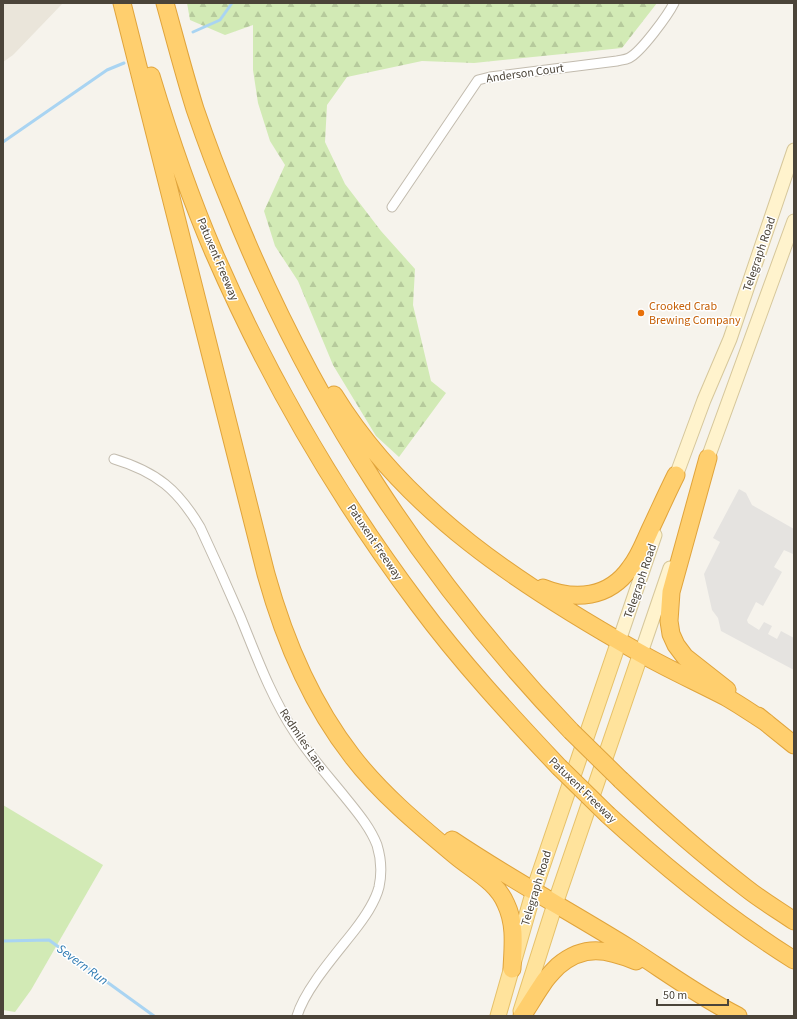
<svg xmlns="http://www.w3.org/2000/svg" width="797" height="1019" viewBox="0 0 797 1019" font-family="'Source Sans 3',sans-serif">
	<defs>
		<pattern id="forest-firs" width="22" height="20" patternUnits="userSpaceOnUse"><rect width="22" height="20" fill="#d2eab5"/><path d="M5 1l3.5 6h-7zM16 11l3.5 6h-7z" fill="#b6ca9c"/></pattern>
	</defs>
	<rect width="100%" height="100%" fill="#f6f3ec"/>
	<path fill="#eae5da" d="M3,3h60l-50,52 -10,7z"/>
	<path fill="url(#forest-firs)" d="M187,3h470l-35,45 -148,15 -52,-2 -75,16 -20,28 -2,37 20,42 36,47 34,38 -2,36 18,76 15,12 -47,64 -23,-21 -43,-71 -35,-84 -23,-35 -11,-35 21,-46 -15,-24 -12,-38 -5,-33v-45l-28,10 -35,-15z"/>
	<path fill="#d2eab5" d="M3,805l100,60 -72,125 -16,22 -12,-2z"/>
	<path fill="#e5e3e0" d="M739,489l7,4 6,12 42,24v24l-1,1 -9,-4 -10,17 8,5 -19,34 -7,-4 -9,18 1,3 11,7 5,-8 8,4 -4,8 9,5 4,-8 13,7v32l-73,-39 -3,-13 -6,-8 -8,-36 16,-32 -7,-4z"/>
	<g fill="none" stroke-linecap="round" stroke-linejoin="round">
		<path stroke="#a9d4f2" stroke-width="3" d="M193,32l27,-12 12,-17
			M3,142l104,-72 17,-7
			M3,941l46,-1 105,76"/>
		<defs>
			<path id="minor" d="M392,207l86,-127 12,-3 127,-16c3,-1 8,-1 12,-3 12,-6 39,-43 45,-55
				M114,459c43,13 64,31 86,68 14,30 27,59 40,89 16,39 31,81 55,117 15,23 33,43 50,64 12,15 25,30 32,48 4,13 5,28 2,42 -4,16 -15,31 -25,44 -18,23 -49,58 -57,85"/>
			<path id="secondary" d="M705,466l89,-245
				M673,484l31,-84 26,-61 64,-189
				M619,641l36,-106
				M641,653l29,-85"/>
			<path id="primary" d="M521,1011l34,-107 86,-251
				M498,1016l36,-126 85,-249"/>
			<path id="motorway" d="M122,3l144,571c18,65 44,128 86,182 29,38 68,70 104,100 18,15 41,26 50,48 10,21 7,43 6,65
				M165,3c10,36 19,71 30,106 11,32 23,64 36,95 78,196 194,375 340,527
				M151,76c18,60 38,119 63,177 54,124 123,243 204,351 43,58 92,111 141,163
				M334,395c72,117 189,192 306,258 28,16 57,29 86,44 14,8 27,17 41,26
				M708,458l-37,134 -2,29 2,13 5,11 9,12 42,33
				M543,588c32,13 66,10 87,-20 9,-11 14,-25 20,-38 9,-19 17,-37 26,-55
				M758,716l36,29
				M621,780c40,38 81,74 125,108 15,12 32,22 48,33
				M608,815c58,53 119,103 186,145
				M452,840c58,39 119,72 177,108 36,23 71,49 109,68
				M522,1016c7,-10 13,-21 20,-31 4,-7 10,-13 16,-19 26,-22 49,-17 78,-5"/>
		</defs>
		<use href="#minor" stroke="#c2bbae" stroke-width="11"/>
		<use href="#secondary" stroke="#d6c79b" stroke-width="15"/>
		<use href="#primary" stroke="#e6c16a" stroke-width="17"/>
		<use href="#motorway" stroke="#e0a43c" stroke-width="19"/>
		<use href="#minor" stroke="#fff" stroke-width="9"/>
		<use href="#secondary" stroke="#fff3cd" stroke-width="13"/>
		<use href="#primary" stroke="#ffe39c" stroke-width="15"/>
		<use href="#motorway" stroke="#ffcf6e" stroke-width="17"/>
		<defs>
			<path id="motorway-bridge" d="M571,731l50,49
				M559,767l49,48"/>
		</defs>
		<use href="#motorway-bridge" stroke="#e0a43c" stroke-width="19" stroke-linecap="butt"/>
		<use href="#motorway-bridge" stroke="#ffcf6e" stroke-width="17"/>
	</g>
	<circle fill="#e8710a" stroke="#fff" stroke-width="1.5" cx="641" cy="313" r="4"/>
	<g text-anchor="middle" stroke-width="3" stroke-linejoin="round" paint-order="stroke">
		<g font-size="12" fill="#4b4439" stroke="#fff">
			<text transform="translate(525 73) rotate(-8)" y="4">Anderson Court</text>
			<text transform="translate(759 254) rotate(-71)" y="4">Telegraph Road</text>
			<text transform="translate(218 259) rotate(67)" y="4">Patuxent Freeway</text>
			<text transform="translate(375 542) rotate(56)" y="4">Patuxent Freeway</text>
			<text transform="translate(640 581) rotate(-71)" y="4">Telegraph Road</text>
			<text transform="translate(303 740) rotate(56)" y="4">Redmiles Lane</text>
			<text transform="translate(583 790) rotate(44)" y="4">Patuxent Freeway</text>
			<text transform="translate(536 888) rotate(-73)" y="4">Telegraph Road</text>
		</g>
		<g font-size="12" fill="#c56008" stroke="#fff" text-anchor="start">
			<text x="649" y="310">Crooked Crab<tspan x="649" dy="14">Brewing Company</tspan></text>
		</g>
		<g font-size="13" font-style="italic" fill="#2e7ab2" stroke="#fff">
			<text transform="translate(83 964) rotate(36)" y="5">Severn Run</text>
		</g>
	</g>
	<rect width="797" height="1019" fill="none" stroke="#4b4439" stroke-width="8"/>
	<path d="M657 999v6h71v-6" fill="none" stroke="#4b4439" stroke-width="2"/>
	<text x="663" y="999" font-size="12" fill="#4b4439" stroke="#ffffff" stroke-width="3" paint-order="stroke">50 m</text>
</svg>
